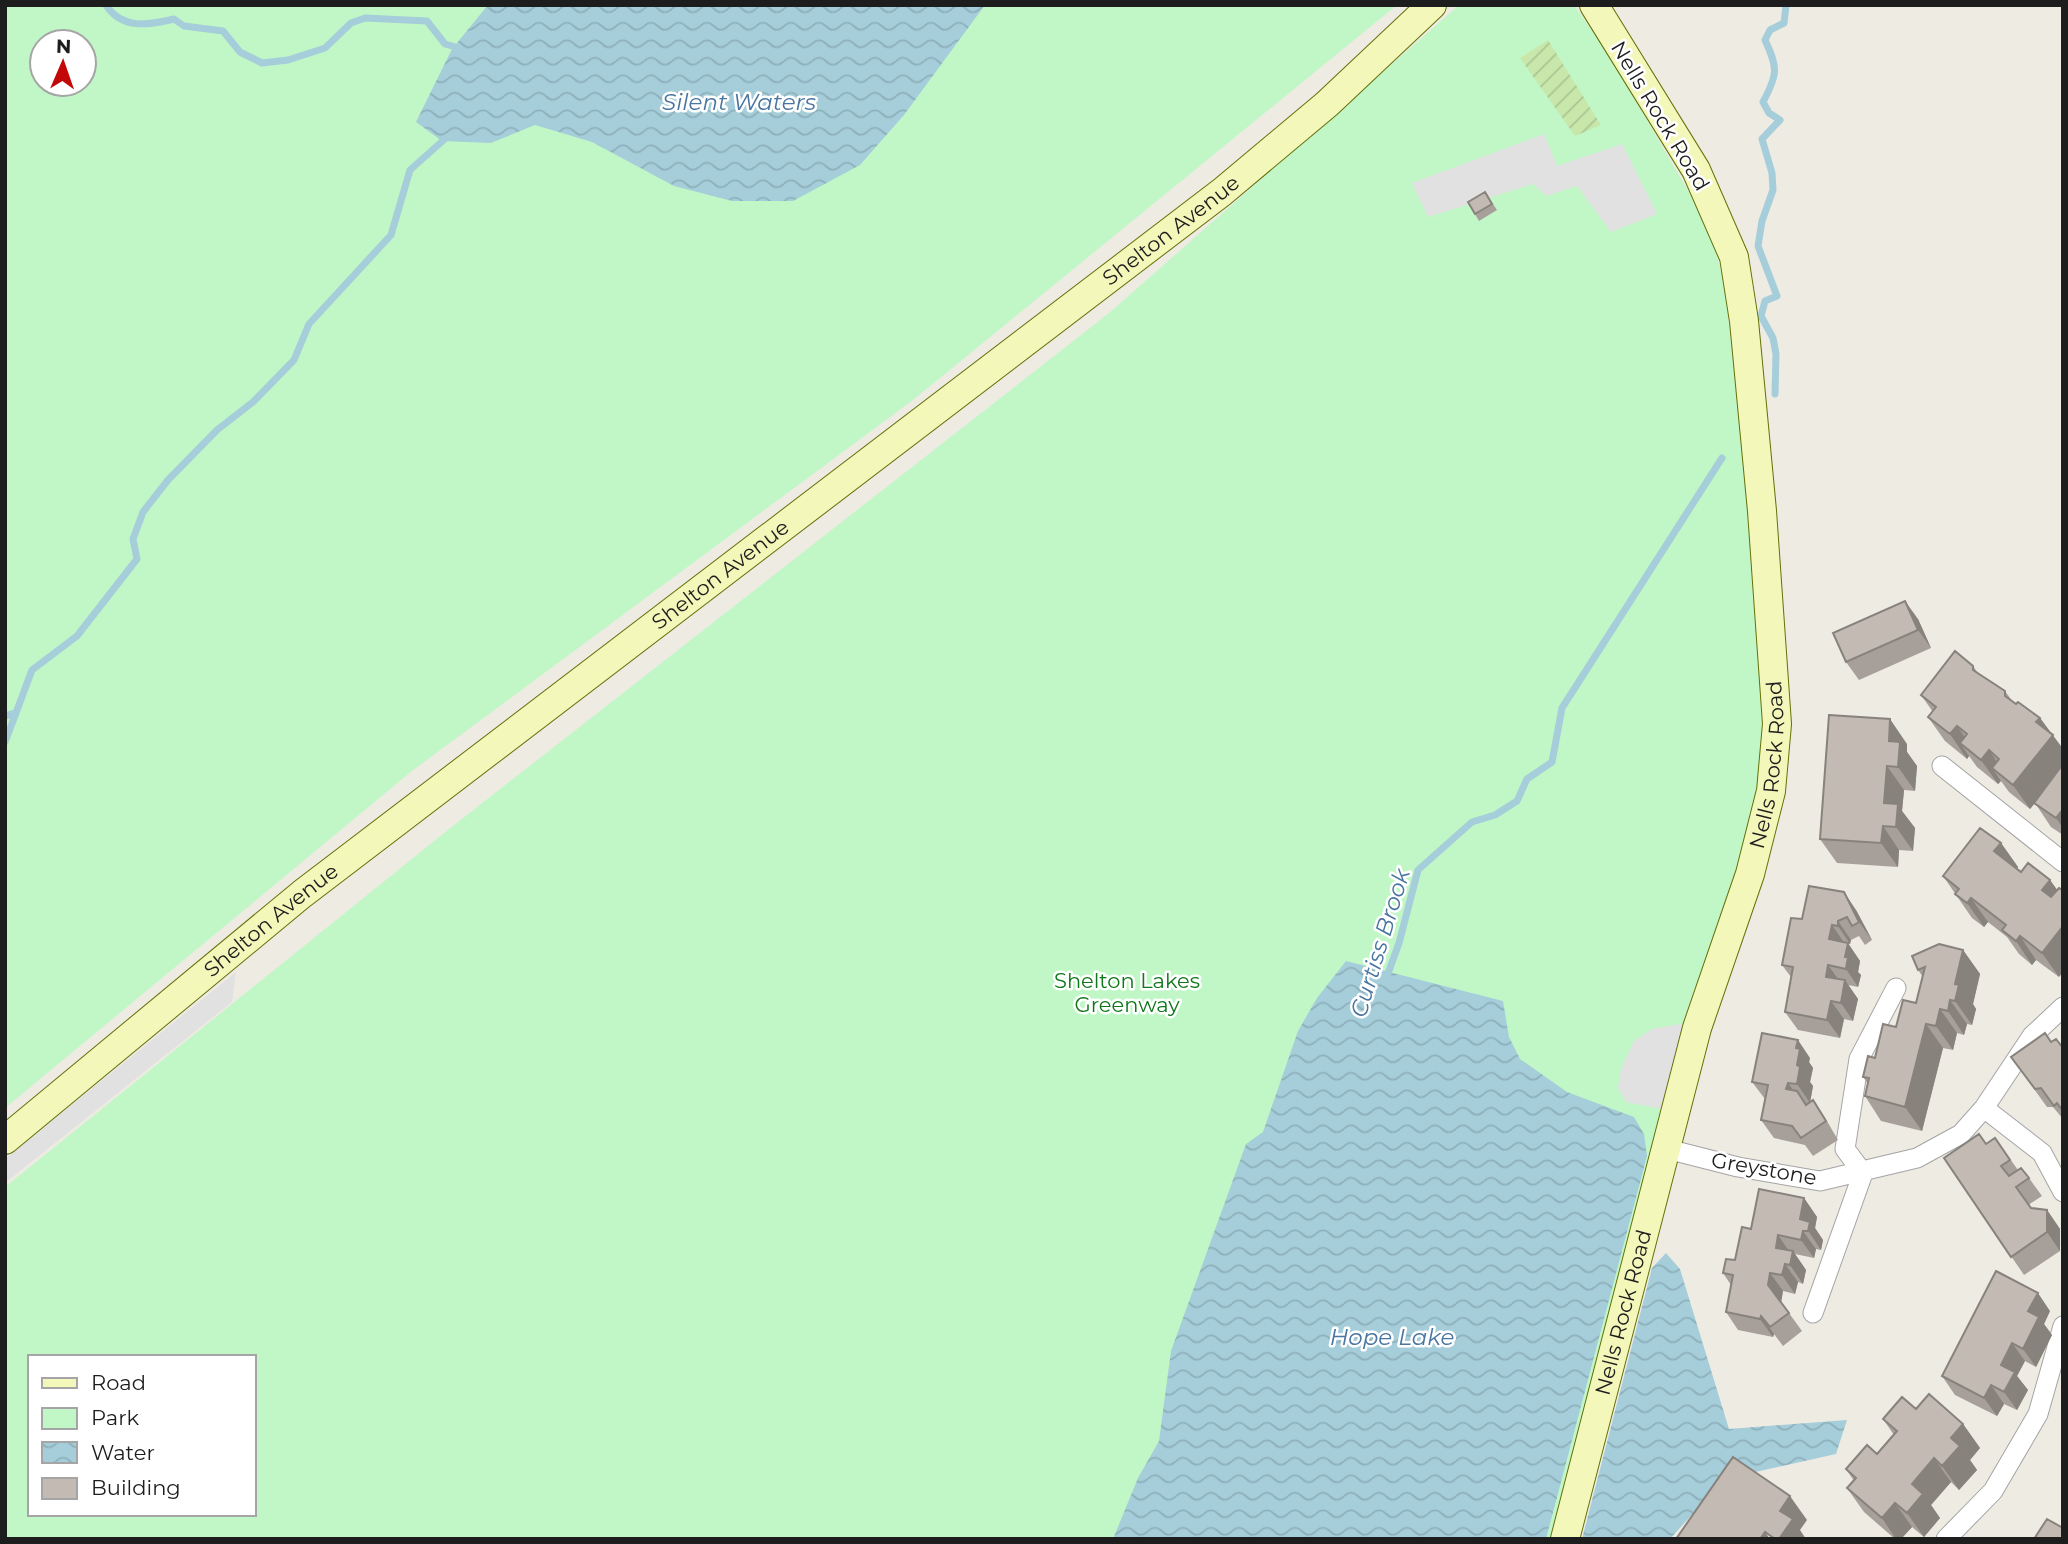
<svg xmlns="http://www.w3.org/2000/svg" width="2068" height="1544" viewBox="0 0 2068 1544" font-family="Montserrat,sans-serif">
	<defs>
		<pattern id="garden-furrows" width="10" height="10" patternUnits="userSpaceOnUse" patternTransform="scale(1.75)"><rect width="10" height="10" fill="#c8e7ab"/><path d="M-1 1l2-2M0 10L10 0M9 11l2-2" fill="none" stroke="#abc693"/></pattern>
		<pattern id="water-waves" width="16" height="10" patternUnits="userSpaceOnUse" patternTransform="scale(1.75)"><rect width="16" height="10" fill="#a5ceda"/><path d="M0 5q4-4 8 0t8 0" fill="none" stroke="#8eb0bb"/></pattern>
	</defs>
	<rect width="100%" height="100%" fill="#eeebe3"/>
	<path fill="#c1f7c6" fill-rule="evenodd" d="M5,5h1392l-484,395 -501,371 -407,337zM42,42h42v42h-42z
		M1459,5h115l32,45 101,173 17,57 30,264 9,185 -4,59 -115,402 -90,349h-1549v-352l444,-358 660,-516zM30,1357h224v157h-224z"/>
	<path fill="url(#garden-furrows)" d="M1548,40l53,85 -26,11 -55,-78z"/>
	<path fill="#e1e1e1" d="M1544,134l13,32 65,-22 35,70 -46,18 -34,-46 -31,10 -13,-12 -105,33 -16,-34z
		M236,972l-4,30 -227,181v-24z
		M1686,1023l-20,87 -40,-8 -8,-14 3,-19 13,-28 18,-12z"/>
	<path fill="url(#water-waves)" d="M488,5h497l-81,110 -44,50 -67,36h-61l-58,-15 -82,-44 -57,-17 -44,18 -49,-2 -26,-19 36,-73z
		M1346,961l157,40 6,36 11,22 47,33 67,25 10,17 3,22 -101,383h-433l25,-61 21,-37 12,-90 75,-207 17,-12 35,-101 19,-33z
		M1666,1253l14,16 49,160 118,-9 -11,34 -112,25 -54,60h-88l70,-271z"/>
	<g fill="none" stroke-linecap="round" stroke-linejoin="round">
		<path stroke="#a5ceda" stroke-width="7" d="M106,5c16,25 43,20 68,14l10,7 39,5 17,21 22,11 26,-3 37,-12 26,-25 14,-5 62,3 18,23 14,4
			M1775,394l1,-40 -3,-16 -12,-22 4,-15 12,-5 -19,-50 4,-25 11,-31 -1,-17 -10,-34 18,-19 -11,-7 -6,-11c15,-28 15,-34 2,-62l5,-10 14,-7 2,-18
			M5,716l11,-3 16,-43 45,-34 60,-77 -4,-20 10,-27 25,-32 49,-50 36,-28 41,-42 15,-36 82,-89 19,-65 37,-33
			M5,742l11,-29
			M1386,979l13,-36 19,-73 54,-48 23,-7 22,-14 10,-22 25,-17 10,-54 160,-250"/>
		<defs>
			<path id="street" d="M1942,766l121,96
				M1984,1108l58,45 21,39
				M1667,1149l71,18 82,14 97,-23 44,-24 23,-26 48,-72 31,-29
				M1813,1313l50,-140 -18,-24 14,-90 37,-71
				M1946,1539l47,-48 45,-77 25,-88"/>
			<g id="secondary">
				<path id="s1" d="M5,1140l297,-246 920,-702 105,-88 105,-99"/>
				<path id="s2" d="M1565,1539l132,-511 53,-154 21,-83 6,-67 -15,-213 -18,-190 -10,-64 -38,-87 -102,-165"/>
			</g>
		</defs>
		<use href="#street" stroke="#a4a4a4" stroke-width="21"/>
		<use href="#secondary" stroke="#647009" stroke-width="30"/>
		<use href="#street" stroke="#fff" stroke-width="19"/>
		<use href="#secondary" stroke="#f3f7b9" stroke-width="28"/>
	</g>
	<path fill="#a7a09a" d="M1485,192l12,18 -18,11 -11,-19z
		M1918,619l13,29 -72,32 -13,-18z
		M1973,666l5,7 27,18 8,11 27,16 23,31v86l-12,-8 -16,-24 -5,6 -21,-17 -8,-11 -3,3 -21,-17 -8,-11 -2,3 -22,-18 -17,-24 5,-5 -12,-17z
		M1907,744v8l10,14 -2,25 -11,-1 -2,21 13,17 -2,23 -14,-1 -1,17 -61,-4 -17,-24z
		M2001,843l17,24 -1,2 4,3 29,8 7,10 2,87 -23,-17 -4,5 -13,-11 -12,-17 -19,-15 -4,5 -12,-9 -29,-42z
		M1856,910l16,30 -7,5 -6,-9 -8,4 -1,4h-2l12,17 -2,11 3,3 -3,12 -10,-2 10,14 -5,22 -9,-2 -4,19 -42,-8 -13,-18 6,-35 -9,-12 20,-46z
		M1963,950l17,24 -7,30 3,5 -4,16 -5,-1 -3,11 -7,-2 -4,17 -10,-2 -21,83 -41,-10 -16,-25 3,-12 -5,-7 33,-50 20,-24 7,-26 -5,-7z
		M2063,1048v71l-10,-12h-6l-36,-50z
		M1810,1058l-1,4 4,6 -3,14 3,4 -3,16 3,-2 25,40 -25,16 -8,-11 -31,-7 -13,-18 4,-21 -13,-17z
		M1995,1138l23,32 11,8 13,18 -14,9 3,3 16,2 13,19v22l-36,24 -80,-117 42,-14z
		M1804,1198l13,19 -2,11 8,12 -2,10 -5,-1 -2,9 -19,-4 11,16 -3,14 -5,-2 -3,12 -12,-3 -2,11 21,29 -19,15 -9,-12 -1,3 -35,-7 -12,-18 5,-27 -8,-12 12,-13 16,-31z
		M2050,1311l-6,13 8,11 -16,32 -11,-6 -8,15 11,14 -11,20 -13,-6 -7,12 -42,-21 -13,-19z
		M1916,1409l47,15 17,24 -10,12 7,10 -18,20 -8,-8 -20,23 9,13 -16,19 -12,-10 -11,12h-6l-31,-27 -17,-24 7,-7 -8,-12 31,-15 17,-19 -11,-16z"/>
	<path fill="#88827d" d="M1905,601l13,18 13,29 -13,-18z
		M2040,718l23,31v19l-33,41 -17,-24 23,-63z
		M1890,719l17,25v8l10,14 -2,25 -17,-24 -9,-26z
		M1957,726l17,24 -14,-7 9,13 -2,3 -17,-25z
		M1989,750l17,25 -14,-7 9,13 -3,3 -17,-24z
		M1887,766l17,24 -2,21 13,17 -2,23 -17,-24 -12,-24z
		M2063,809v19l-7,-10z
		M1883,826l16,24 -1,17 -17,-24z
		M2001,843l17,24 -7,9 -17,-25z
		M2050,880l13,18v12l-21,-20z
		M1844,892l12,18 16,30 -13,-18z
		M1971,898l17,24 -4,5 -17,-24z
		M1838,921l13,19 -1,4 -12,-18z
		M1832,925l13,19 -16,-5z
		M2063,926v46l-4,5 -17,-24z
		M2020,936l16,24 -4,5 -16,-24z
		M1848,943l12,18 -2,11 3,3 -3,12 -12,-18 -1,-12z
		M1963,950l17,24 -7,30 3,5 -4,16 -17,-24v-17z
		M1828,965l13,18 -15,-6z
		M1845,980l13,19 -5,22 -12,-18z
		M1950,1000l17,24 -3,11 -16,-24z
		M1831,1001l13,18 -4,19 -13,-18z
		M1940,1009l17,24 -4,17 -17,-24z
		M1926,1024l17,24 -21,83 -17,-24z
		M1798,1040l12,18 -1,4 4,6 -3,14 3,4 -3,17 -13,-19v-19l-1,-17z
		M1788,1083l13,18 -15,-12z
		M1813,1100l12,18 13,22 -12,-19z
		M1804,1198l13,19 -2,11 8,12 -2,10 -21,-31z
		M2047,1210l13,19v22l-13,-19z
		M1803,1231l13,18 -2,9 -13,-18z
		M1778,1235l13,19 -3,12 -12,-18z
		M1793,1251l13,19 -3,14 -13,-19z
		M1785,1264l13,18 -3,12 -13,-19z
		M1770,1273l13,18 -2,12 -13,-18z
		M2038,1293l12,18 -6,13 8,11 -16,32 -13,-18 5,-38z
		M1761,1316l13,18 -1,3 -13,-18z
		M2012,1343l13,18 -8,15 11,14 -11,20 -13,-18 -3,-27z
		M1991,1385l13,19 -7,12 -13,-18z
		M1963,1424l17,24 -10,12 7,10 -18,20 -17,-24 9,-28z
		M1934,1458l17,24 -20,23 9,13 -16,19 -17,-24 5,-29z
		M1790,1496l17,24 -7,10 6,9h-27l1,-28z
		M1895,1503l17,24 -11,12h-5l-14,-21z
		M1765,1532l5,7h-10z"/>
	<path fill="#c2bab3" stroke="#88827d" stroke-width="2" d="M1485,192l7,12 -17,10 -7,-12z
		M1905,601l13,29 -72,32 -13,-29z
		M1955,651l18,15v4l32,21v5l11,8 2,-2 22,16 -4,4 17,13 -40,50 -21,-17 7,-9 -10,-9 -8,10 -21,-17 7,-9 -10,-8 -7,8 -22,-17 8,-10 -15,-12z
		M1829,715l61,4 -1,22 11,1 -2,25 -11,-1 -3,37 14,1 -2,23 -13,-1 -2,17 -61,-4z
		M2063,764v45l-7,9 -22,-15z
		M1980,828l21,15 -7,8 27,21 7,-9 22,17 -8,10 9,7 8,-9 4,2v36l-21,27 -22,-17 -4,5 -14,-11 4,-5 -35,-27 -4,5 -12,-9 4,-5 -16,-13z
		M1809,886l35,6 15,30 -7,4 -5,-9 -9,4v5l-6,-1 -3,14 19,4 -3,14h3l-2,12 -18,-4 -2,12 19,3 -4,23 -10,-2 -4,19 -42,-8 8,-45 -11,-2 9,-47 11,1z
		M1939,944l24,6 -8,34 4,1 -4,16 -5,-1 -2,11 -8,-2 -4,17 -10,-2 -21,83 -40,-11 4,-18 -6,-1 5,-21 7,2 8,-34 13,3 7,-27 13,3 9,-36 -7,3 -6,-14z
		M1762,1033l36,7 -2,8 4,1 -3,16 3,2 -3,17 -9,-1 -2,6 11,2 9,14 7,-5 13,21 -25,17 -9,-12 -31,-6 7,-35 -16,-3z
		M2045,1033l6,9 5,-3 7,9v63l-6,-8 -3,3 -13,-18 -6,1 -24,-32z
		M1979,1134l7,10 9,-6 15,22 -9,6 8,10 12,-8 8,10 -13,9 15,21 16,2v22l-36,25 -67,-99z
		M1759,1189l45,9 -4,21 10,3 -2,9h-5l-2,9 -23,-5 -2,13 17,3 -3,14 -5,-1 -3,11 -12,-2 -2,12 21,28 -19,14 -9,-11 -1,3 -34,-7 7,-37 -10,-2 3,-14 9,1 7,-33 9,2z
		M1996,1271l42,22 -10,18 11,6 -16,32 -11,-6 -11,22 14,7 -11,20 -13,-7 -7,13 -42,-22z
		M1929,1394l34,30 -12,14 9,8 -18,20 -8,-8 -22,26 11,10 -16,19 -12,-10 -13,15 -35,-30 9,-10 -10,-9 21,-24 10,9 20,-23 -14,-12 19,-22 14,12z
		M1733,1457l57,39 -10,15 13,8 -14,20h-4l-10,-7 -5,7h-84z
		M2047,1519l16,9v11h-29z"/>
	<g text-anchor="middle" stroke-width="5" stroke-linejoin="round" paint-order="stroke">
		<g font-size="21" fill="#1d1d1d" stroke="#fff">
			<text transform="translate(1660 116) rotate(59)" y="7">Nells Rock Road</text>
			<text dy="7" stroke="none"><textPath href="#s1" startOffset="1479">Shelton Avenue</textPath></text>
			<text dy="7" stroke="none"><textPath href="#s1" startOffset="912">Shelton Avenue</textPath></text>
			<text dy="7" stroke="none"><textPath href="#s2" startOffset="802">Nells Rock Road</textPath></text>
			<text dy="7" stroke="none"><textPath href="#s1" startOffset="345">Shelton Avenue</textPath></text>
			<text transform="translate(1764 1169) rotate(10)" y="7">Greystone</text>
			<text dy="7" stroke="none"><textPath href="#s2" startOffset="234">Nells Rock Road</textPath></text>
		</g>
		<g font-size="21" fill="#0f7719" stroke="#fff">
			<text x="1127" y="988">Shelton Lakes<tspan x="1127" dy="24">Greenway</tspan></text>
		</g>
		<g font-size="23" font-style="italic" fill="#4a75a1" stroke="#fff">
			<text x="739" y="110">Silent Waters</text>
			<text transform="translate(1380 943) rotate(-73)" y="8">Curtiss Brook</text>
			<text x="1392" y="1345">Hope Lake</text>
		</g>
	</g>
	<rect width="2068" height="1544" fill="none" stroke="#1d1d1d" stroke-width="14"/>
	<rect x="28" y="1355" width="228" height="161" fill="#ffffff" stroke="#a5a5a5" stroke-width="2"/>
	<rect x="42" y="1378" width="35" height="10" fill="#f3f7b9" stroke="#a5a5a5" stroke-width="2"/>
	<text x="91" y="1390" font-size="21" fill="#1d1d1d">Road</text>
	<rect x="42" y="1408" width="35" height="21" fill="#c1f7c6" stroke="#a5a5a5" stroke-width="2"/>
	<text x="91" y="1425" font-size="21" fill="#1d1d1d">Park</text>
	<rect x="42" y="1442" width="35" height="21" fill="url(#water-waves)" stroke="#a5a5a5" stroke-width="2"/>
	<text x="91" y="1460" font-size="21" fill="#1d1d1d">Water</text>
	<rect x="42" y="1478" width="35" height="21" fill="#c2bab3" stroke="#a5a5a5" stroke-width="2"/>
	<text x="91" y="1495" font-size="21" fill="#1d1d1d">Building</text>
	<g transform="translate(63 63) rotate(2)"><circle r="33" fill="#ffffff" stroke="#a5a5a5" stroke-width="2"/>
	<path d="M0-5L12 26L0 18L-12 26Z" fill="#c30907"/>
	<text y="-10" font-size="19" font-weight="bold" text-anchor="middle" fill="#1d1d1d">N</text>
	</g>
</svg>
